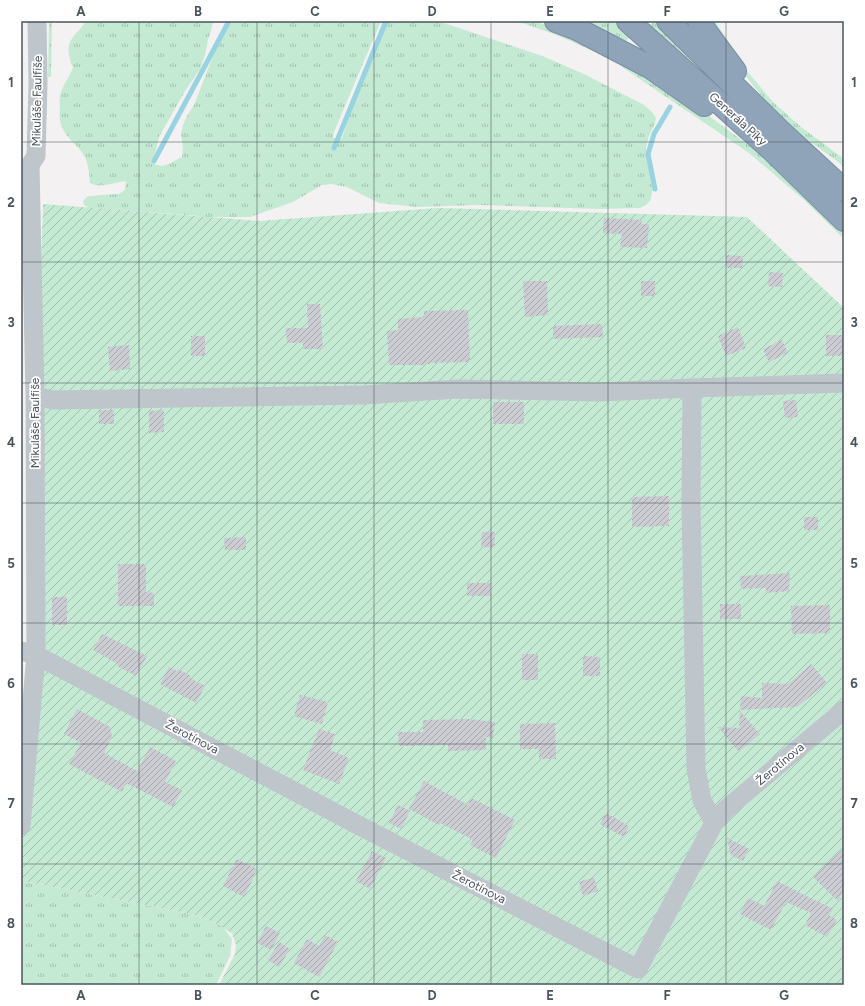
<svg xmlns="http://www.w3.org/2000/svg" width="865" height="1006" viewBox="0 0 865 1006" font-family="Figtree,sans-serif">
	<defs>
		<pattern id="grass-tufts" width="24" height="20" patternUnits="userSpaceOnUse"><rect width="24" height="20" fill="#c5ead3"/><path d="M3 7l-1-3M5 7V3M7 7l1-3M15 17l-1-3M17 17v-4M19 17l1-3" fill="none" stroke="#a2c0ae"/></pattern>
		<pattern id="garden-furrows" width="10" height="10" patternUnits="userSpaceOnUse"><rect width="10" height="10" fill="#c5ead3"/><path d="M-1 1l2-2M0 10L10 0M9 11l2-2" fill="none" stroke="#a2c0ae"/></pattern>
		<pattern id="building-hatch" width="6" height="6" patternUnits="userSpaceOnUse"><rect width="6" height="6" fill="#cbcdd2"/><path d="M-1 1l2-2M0 6l6-6M5 7l2-2" fill="none" stroke="#a7a9ae"/></pattern>
	</defs>
	<rect width="100%" height="100%" fill="#f3f1f1"/>
	<path fill="url(#grass-tufts)" d="M49,21h3l-1,56h-3z
		M86,21h126l1,2 -5,17 -3,15 -5,14 -15,22 -26,46 -6,25c8,9 20,-1 29,-5l1,-8 -2,-15 2,-9 4,-9 7,-11 22,-57 12,-27h153l-47,111 -1,5c2,3 6,2 9,1l8,-25 14,-40 21,-49 3,-3h45l14,3 95,32 42,18 60,31 8,7 4,6 -1,5 -6,13 -3,11 1,14 7,24 -4,16 -4,4 -6,3 -39,1 -121,-4 -63,2 -38,-4 -32,-16 -16,-3 -9,1 -29,17 -43,15h-45l-15,-2 -101,-7 -5,-3 -1,-4 4,-4 13,-2 19,-1 6,-4 1,-9c-10,1 -28,8 -36,2 -1,-9 -1,-19 -6,-27 -3,-7 -9,-11 -14,-17 -10,-12 -11,-16 -10,-31 0,-4 -1,-8 0,-12 2,-11 10,-19 13,-29 -2,-3 -3,-7 -4,-12 -3,-17 10,-22 17,-34z
		M516,21h18l13,4 70,33 -2,4c-33,-17 -64,-30 -99,-41z
		M579,21h36l16,13 -6,9z
		M654,21h1l61,60 20,22 3,4 -91,-80z
		M707,21h8l31,49 27,32 28,25 43,32v8c-17,-15 -37,-26 -54,-40 -8,-7 -14,-15 -21,-23 -23,-25 -42,-54 -62,-83z
		M623,62l33,20 53,34 42,31 58,52 35,33v7l-40,-39 -55,-47 -127,-86z
		M28,882l168,33 26,11 10,13 -2,17 -14,29h-195v-101z"/>
	<path fill="url(#garden-furrows)" d="M43,204l216,17 179,-13 309,9 97,91v677h-625l16,-31 1,-9 -4,-12 -8,-4 -2,-3 -26,-11 -168,-33 -7,2z"/>
	<g fill="none" stroke-linecap="round" stroke-linejoin="round">
		<path stroke="#98d3e2" stroke-width="5" d="M334,148l52,-127
			M154,161l75,-140
			M655,189l-7,-35 6,-20 16,-27"/>
	</g>
	<path fill="url(#building-hatch)" d="M604,218l38,2 -1,4h8l-2,24 -27,-1 2,-13 -19,-1z
		M726,255l17,1 -1,12h-16z
		M769,272l14,1 -1,14 -14,-1z
		M523,281h24l1,34 -23,2z
		M641,281h14v15h-14z
		M307,304h13l3,45h-20v-6h-16l-1,-15h22z
		M468,310l2,52 -40,1v1h-6v1h-35l-2,-34 11,-1v-11l26,-2v-6z
		M602,324l1,13 -50,2v-13z
		M738,327l8,21 -20,8 -8,-20z
		M826,335h18v21h-18z
		M191,336h14v20h-14z
		M782,340l6,13 -19,9 -6,-13z
		M129,345l1,24 -20,2 -2,-24z
		M796,400l2,17 -13,1 -2,-17z
		M493,402h31v22h-31z
		M99,410h15v14h-15z
		M164,410v22l-15,1v-22z
		M669,496v30l-37,1v-30z
		M804,517h14v13h-14z
		M482,532h13l-1,16 -13,-1z
		M246,537v13h-21l-1,-12z
		M118,564h28v28l8,1v13h-36z
		M790,573l-1,18 -23,2v-5l-25,1 -1,-13z
		M467,583h24v13h-24z
		M52,597h15v28h-15z
		M720,604h21v15h-21z
		M830,605v28l-38,1 -1,-28z
		M102,634l45,22 -11,20 -19,-10 1,-2 -25,-14z
		M522,654h16v26h-16z
		M583,656l17,1v19h-17z
		M811,664l16,19 -30,24 -57,3 1,-14 21,2v-15l26,1z
		M169,667l8,4 1,-2 13,7 -1,2 15,8 -9,17 -36,-19z
		M300,695l28,7 -6,22 -28,-8z
		M77,709l33,18 2,10 -8,16 33,18 13,-24 26,14 -11,21 17,8 -9,17 -47,-24 -4,9 -53,-28 12,-21 -17,-9z
		M740,711l20,23 -21,18 -21,-25 21,1z
		M469,719l26,3 -2,16 -7,-1v13l-38,1v-6l-49,1 -1,-14h25v-12z
		M555,723l1,36h-17v-10h-19v-25z
		M319,729l16,5 -5,16 19,8 -10,26 -36,-14z
		M424,781l44,24 3,-7 44,22 -19,38 -26,-13 3,-5 -32,-17 -2,2 -30,-16z
		M398,805l12,6 -9,18 -12,-6z
		M606,813l23,13 -5,11 -24,-13z
		M727,838l22,11 -6,12 -12,-6z
		M844,848v42l-6,11 -25,-24z
		M372,851l14,7 -16,31 -14,-8z
		M237,859l20,10 -5,10h1l-9,18 -21,-11z
		M594,877l4,14 -15,5 -4,-14z
		M777,881l20,10 -1,3 2,-2 35,17 -4,6 8,5 -10,17 -22,-12 6,-12 -25,-11 -15,28 -31,-16 8,-16 16,8z
		M266,926l14,7 -9,17 -14,-7z
		M325,935l13,7 -19,35 -25,-14 13,-24 12,7z
		M279,942l11,7 -11,18 -11,-7z"/>
	<g fill="none" stroke-linecap="round" stroke-linejoin="round">
		<defs>
			<path id="highway" d="M556,21l21,8 73,38 54,38
				M628,21l143,128 73,71
				M668,21l112,110 64,59
				M699,21l7,11 29,39"/>
		</defs>
		<use href="#highway" stroke="#7a8ea4" stroke-width="24"/>
		<path stroke="#bec5cb" stroke-width="19" d="M692,388l-1,118 5,263 6,31 12,23
			M35,396l18,4 310,-5 95,-6 141,3 93,-4 152,-5
			M21,651l15,4 322,170 280,144 76,-146 12,-14 118,-99
			M21,826l15,-171 -1,-259 -5,-231 6,-9 2,-72 -1,-63"/>
		<use href="#highway" stroke="#8fa3b9" stroke-width="22"/>
	</g>
	<path fill="none" stroke="#4b545c" stroke-width="1" stroke-opacity="0.55" d="M139,21v964M257,21v964M374,21v964M491,21v964M608,21v964M726,21v964M21,142h823M21,262h823M21,383h823M21,503h823M21,623h823M21,744h823M21,864h823"/>
	<g text-anchor="middle" stroke-width="3.5" stroke-linejoin="round" paint-order="stroke">
		<g font-size="12" fill="#4b545c" stroke="#fff">
			<text transform="translate(37 101) rotate(-89)" y="4">Mikuláše Faulfiše</text>
			<text transform="translate(738 119) rotate(42)" y="4">Generála Píky</text>
			<text transform="translate(35 423) rotate(-90)" y="4">Mikuláše Faulfiše</text>
			<text transform="translate(192 737) rotate(28)" y="4">Žerotínova</text>
			<text transform="translate(780 764) rotate(-40)" y="4">Žerotínova</text>
			<text transform="translate(479 887) rotate(27)" y="4">Žerotínova</text>
		</g>
	</g>
	<rect width="865" height="1006" fill="none" stroke="#ffffff" stroke-width="44"/>
	<rect x="22" y="22" width="821" height="962" fill="none" stroke="#4b545c" stroke-width="1.5"/>
	<g font-size="13" text-anchor="middle" font-weight="bold" fill="#4b545c">
		<text x="81" y="16">A</text>
		<text x="198" y="16">B</text>
		<text x="315" y="16">C</text>
		<text x="432" y="16">D</text>
		<text x="550" y="16">E</text>
		<text x="667" y="16">F</text>
		<text x="784" y="16">G</text>
		<text x="11" y="87">1</text>
		<text x="854" y="87">1</text>
		<text x="11" y="207">2</text>
		<text x="854" y="207">2</text>
		<text x="11" y="327">3</text>
		<text x="854" y="327">3</text>
		<text x="11" y="447">4</text>
		<text x="854" y="447">4</text>
		<text x="11" y="568">5</text>
		<text x="854" y="568">5</text>
		<text x="11" y="688">6</text>
		<text x="854" y="688">6</text>
		<text x="11" y="808">7</text>
		<text x="854" y="808">7</text>
		<text x="11" y="928">8</text>
		<text x="854" y="928">8</text>
		<text x="81" y="1000">A</text>
		<text x="198" y="1000">B</text>
		<text x="315" y="1000">C</text>
		<text x="432" y="1000">D</text>
		<text x="550" y="1000">E</text>
		<text x="667" y="1000">F</text>
		<text x="784" y="1000">G</text>
	</g>
</svg>
